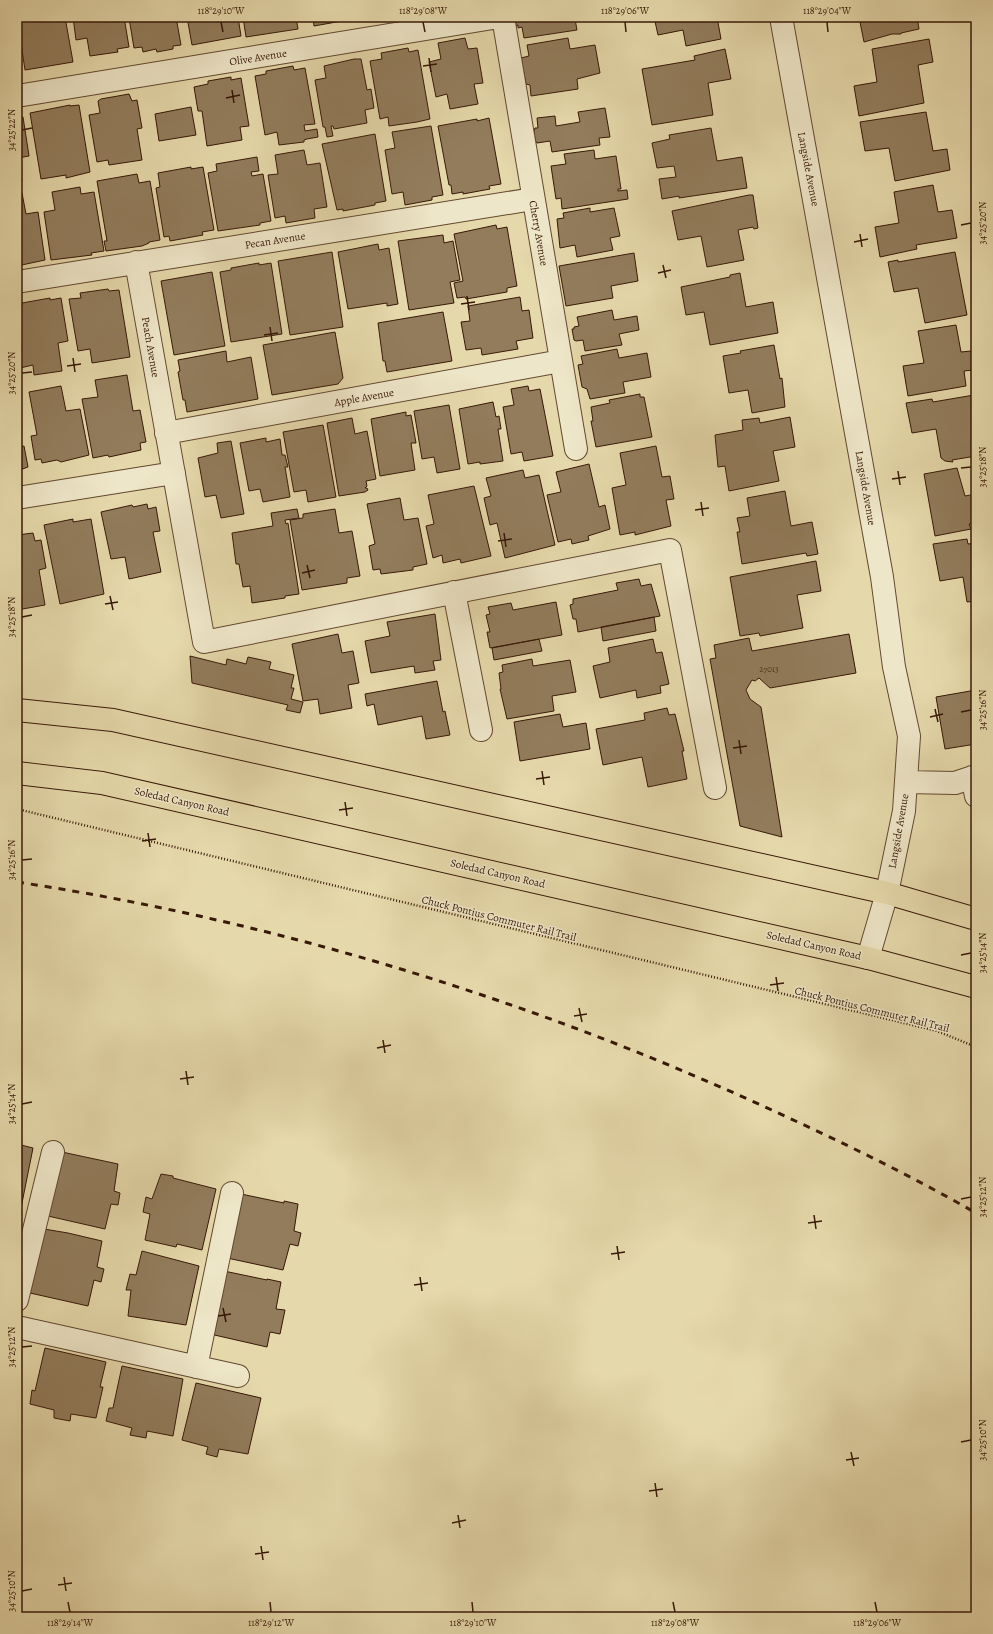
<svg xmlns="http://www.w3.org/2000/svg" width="993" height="1634" viewBox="0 0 993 1634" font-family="Alegreya,serif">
	<rect width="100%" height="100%" fill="#e5d8aa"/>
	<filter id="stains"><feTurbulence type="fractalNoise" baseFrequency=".005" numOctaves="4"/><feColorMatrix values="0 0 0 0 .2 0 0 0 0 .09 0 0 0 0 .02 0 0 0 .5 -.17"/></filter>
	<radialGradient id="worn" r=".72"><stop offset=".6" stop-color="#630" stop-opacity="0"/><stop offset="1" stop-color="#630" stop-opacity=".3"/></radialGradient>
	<path fill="#927c5c" stroke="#381808" d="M17,17h48l8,45 -48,8z
		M73,17h51l5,30 -12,2 1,3 -28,4 -3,-18 -11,2z
		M134,17h42l5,28 -8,1v3l-16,3 -1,-3 -13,3 -1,-5 -8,1 -5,-30z
		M187,17h51l3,19 -49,9z
		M243,17h53l2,12 -52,8z
		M313,17h39l-10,2v2l-28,5z
		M515,17h68l-8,2 2,11 -53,8 -2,-11 -4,1v-3l-2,1z
		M654,17h63l4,22 -35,7 -3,-16 -25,5z
		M859,17h58l2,12 -18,4v1h-9l-28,8z
		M465,38l3,11 9,-1 6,35 -9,1 4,20 -28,5 -3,-15 -11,3 -7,-35 12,-3 -3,-16z
		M568,38l2,11 25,-4 5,28 -23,6 1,10 -47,7 -1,-11 -4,-1 -5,-26 8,-2 -2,-11z
		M929,39l4,23 -15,3 6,38 -65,13 -5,-30 23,-4 -5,-33z
		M408,48l1,4 9,-2 12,69 -13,3 -28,4 -1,-9 -8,2 -10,-58 12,-2 -1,-6z
		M725,49l6,30 -23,4 5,32 -61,10 -10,-56 53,-9 -1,-4z
		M354,59h7l6,31 4,-1 3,19 -9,2 2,13 -33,6 -1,-3h-2l2,10 -6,1 -2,-10h-2l-8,-47 11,-2 -2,-12z
		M293,66l1,4 11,-2 10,56 -11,1 1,6 12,-2 1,8 -11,2 -3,1v2l-25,3 -2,-13 -12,3 -10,-59 11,-2v-3z
		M231,77v3l10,-2 8,48 -9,1 2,13 -35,6 -5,-35h-4l-4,-24 14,-3v-3z
		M129,94l3,7 5,-1 5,28 -5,1 5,31 -33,5 -1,-5 -11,2 -8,-47 11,-2 -2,-12 3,-2z
		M70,105v1l9,-1 11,67 -24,6v-3l-25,4 -11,-66z
		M191,107l5,28 -37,6 -4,-27z
		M605,108l5,29 -11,1 1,7 -48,7 -2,-11 -13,2 -2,-3 -1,-9 1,-3h3l-1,-10 18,-2 1,10 24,-4 -2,-10z
		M926,112l7,39 14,-2 3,21 -55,11 -6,-33 -24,3 -5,-29z
		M23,117l6,39 -11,2 4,23 -5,1v-64z
		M489,118l12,66 -12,2 1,3 -27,5v-2l-11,2 -1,-9h-2l-11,-59 39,-7v2z
		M431,126l12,69 -11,2v3l-27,5 -2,-13 -11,2 -7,-44 10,-2 -3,-16z
		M711,128l6,33 25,-4 5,31 -68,10v-2l-17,3 -3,-20 17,-2 -2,-11 -17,2 -5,-25 18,-4 -1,-4z
		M375,134l11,67 -11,2v2l-32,6v-2l-6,1 -15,-66z
		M304,150l3,15 13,-2 7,44 -13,2 1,9 -29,5 -1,-7 -10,2 -7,-43 10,-1 -3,-19z
		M594,150l1,9 21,-3 5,33h-3v2l9,-1 1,9 -66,10 -1,-11 -5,1 -5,-33 15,-2 -2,-10z
		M257,157l2,14 -8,1 1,4 11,-2 8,47 -11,2v2l-42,6 -10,-58 9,-2 -1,-7z
		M191,167v2l12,-2 11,63 -12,2 1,3 -33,6 -1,-5 -5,1 -8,-49 4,-1 -2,-14z
		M137,174l2,9 11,-2 10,59 -11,2v1l-7,3 -36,5 -2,-10h3l-10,-60z
		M933,185l5,27 14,-2 5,28 -41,7 1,4 -37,8 -5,-30 24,-4 -5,-31z
		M80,187l1,7 13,-2 10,59 -13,2 1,2 -41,5 -7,-48 11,-2 -3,-18z
		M22,193l4,21 12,-2 7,48 -28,6v-72z
		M749,195h4l5,33 -4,1 -1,-2 -15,3 6,30 -37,7 -6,-31 -23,4 -6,-29z
		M590,208v4l24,-4 6,28 -10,2 3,12 -36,7 -2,-12 -15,3 -3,-29 7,-1 -1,-5z
		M496,225l1,4 10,-2 10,59 -10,2v4l-41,7 -1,-2 -8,1 -3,-15 9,-2 -9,-47z
		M443,235l1,8 9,-2 7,39 -10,2 4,21 -45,7 -11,-69z
		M378,244l1,6 10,-2 9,56 -11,2v-3l-39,6 -10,-57z
		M332,252l11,75 -53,8 -12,-74z
		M955,252l12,63 -42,8 -7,-35 -24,4 -6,-30 10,-2v2z
		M634,253l4,28 -27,5 2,12 -47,8 -7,-40z
		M259,263v2l12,-2 11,71 -51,8 -11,-70 11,-2v-2z
		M212,272l13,74 -51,9 -13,-74z
		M740,273l6,34 27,-5 5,31 -68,12 -6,-33 -18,3 -5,-28 49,-10v-2z
		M108,289l1,2 10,-1 11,67 -38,6 -2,-14 -12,2 -9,-52 12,-1 -1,-5z
		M520,297l2,14 7,-1 4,28 -17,3 2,8 -36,6 -1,-7 -15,2 -5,-28 9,-1 -2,-15z
		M50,298v2l11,-2 7,43 -10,2 4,28 -28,4 -1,-10 -13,3 -3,-19v-42l5,-1v-3z
		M612,310l2,10 23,-4 2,14 -20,4 3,11 -37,6 -2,-11 -7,1 -2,-1 -2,-11h2v-2l5,-1 -2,-9z
		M443,312l9,49 -65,11 -2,-11h-2l-5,-38z
		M956,325l5,27 10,-1 3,19 -10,1 2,15 -58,10 -5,-30 21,-3 -6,-32z
		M335,332l8,46 -5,6 -66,11 -9,-50z
		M774,345l6,34 2,-1 3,29 -33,6 -4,-23 -19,3 -6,-37 18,-3 -1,-2z
		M617,349l2,9 28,-5 4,24 -28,5 2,11 -35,6 -3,-10 -5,-2 -4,-22 5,-1 -2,-8z
		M226,351l1,11 24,-5 7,42 -71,13 -2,-12h-2l-5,-28 2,-1 -2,-11z
		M127,375l6,36 7,-1 6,32 -6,1 1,7 -32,7 -1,-2 -15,3 -11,-59 16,-2 -3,-17z
		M61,386l5,25 14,-2 9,46 -28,7 -4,-2 -15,3 -1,-4 -6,1 -4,-24 6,-1 -8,-43z
		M528,386l1,5 11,-2 13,67 -29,5 -2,-9 -11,2 -8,-47 11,-2 -3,-16z
		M640,394v3h4l8,40 -56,10 -5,-26h2l-2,-14 19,-4 -1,-3z
		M974,395l2,12v49l-24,4 1,2 -8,-1 -4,-3 -5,-29 -24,4 -6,-30 26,-4 1,3z
		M493,402l3,15 3,-1 2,13h-3l5,32 -23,3v-2l-12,2 -9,-55z
		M449,405l11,64 -23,4 -3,-16 -12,2 -8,-48z
		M406,412v4l5,-1 5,28h-5l4,27 -35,6 -9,-57z
		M790,417l5,30 -22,4 6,30 -50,10 -4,-25 -7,1 -3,-32 28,-5 -1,-10 17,-2 1,5z
		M352,418l3,16 12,-3 9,48 -10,2 1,5 -2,2h2l1,2 -3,2 -26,4 -12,-73z
		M323,425l13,72 -28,5 -2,-12 -12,2 -11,-60z
		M266,438v4l14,-3 2,16h3l3,12h-3l5,30 -27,5 -3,-13 -11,2 -9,-48z
		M231,441l13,73 -23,4 -5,-23 -11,2 -7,-39 20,-5 -1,-10z
		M17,443l1,4 6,-1 4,21 -11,4z
		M656,446l6,31 8,-1 4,23 -8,1 5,26 -36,9v-3l-15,3 -8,-47 14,-3 -6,-32z
		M589,464l10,43 6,-2 5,24 -22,7 1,4 -17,4 -1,-5 -13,3 -11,-47 14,-3 -5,-20z
		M957,468l8,28 11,-2v28l-7,2 2,5 -36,7 -11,-62z
		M523,470l2,8 14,-3 16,70 -50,13 -8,-35 -7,2 -6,-27 7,-2 -5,-18z
		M474,486l17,70 -30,7 -1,-4 -17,4 -1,-8 -9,3 -7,-32 8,-2 -6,-29z
		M785,491l6,35 21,-4 6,32 -11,2 -1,-3 -64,11 -5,-32h3l-3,-14 13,-2 -3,-18z
		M400,498l4,22 14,-2 9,46 -14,3v3l-32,4 -1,-5 -7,1 -4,-24 6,-2 -8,-40z
		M147,504l1,5 8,-2 4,24 -7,1 8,40 -32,7 -4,-22 -14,2 -10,-47 31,-7 1,2z
		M297,509l2,9 -14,2 1,4 2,-1 11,71 -14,2v2l-33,5 -2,-17 -7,1 -4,-23h-3l-4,-31 41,-7 -2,-13z
		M335,509l4,24 13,-2 8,45 -13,2v5l-45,7 -12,-70 13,-2v-4z
		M73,519v3l18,-3 13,75 -44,10 -16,-79z
		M33,533l2,8 6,-1 5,28 -7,2 6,35 -28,5v-75z
		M967,539l1,5 8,-1v58l-9,1 -4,-25 -23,4 -7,-37z
		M816,561l5,30 -24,4 6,33 -43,8 -1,-3 -19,3 -10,-59z
		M639,579l2,7 10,-2 9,32 -82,16 -2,-13h-3l-3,-14 3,-1v-5l45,-9 -2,-7z
		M556,602l6,33 -72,13 -3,-16h3l-4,-17 4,-1 -2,-7 23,-4 2,7z
		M435,614l6,46 -8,1 2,9 -20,3 -1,-7 -43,7 -6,-32 25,-5 -3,-14z
		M654,617l2,14 -53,10 -2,-14z
		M338,634l4,19 11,-2 6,32 -11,2 4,23 -32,6 -2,-15 -15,2 -11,-57z
		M849,634l7,39 -86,15 -11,-10 -4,3 -3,-1 -6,10 4,9 11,8 21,130 -42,-11 -30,-167 6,-1 -2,-13 35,-7 3,13z
		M539,639l3,12 -48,9 -2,-12z
		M653,639l3,14 6,-1 7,32 -9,2 1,7 -24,5 -1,-8 -36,8 -7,-32 17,-4 -2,-14z
		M190,656l36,9 1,-6 19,5 2,-7 23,5 -2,7 25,6 -3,13h3l-3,11 12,3 -3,11 -14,-3 2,-5 -96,-22z
		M532,659l1,7 37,-6 6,32 -24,4 2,15 -47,8 -7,-30h1l-2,-16 4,-1 -1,-7z
		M437,681l6,31 2,-1 5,24 -24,4 -4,-23 -44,9 -4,-21 -7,2 -2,-12z
		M976,690v54l-31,5 -9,-52z
		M667,708l2,7 6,-1 9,37h-2l5,28 -39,8 -6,-30 -39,8 -7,-36 49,-9 -1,-7z
		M560,714l3,13 23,-4 4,26 -70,12 -6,-39z
		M17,1144l16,4 -12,60 -4,-1z
		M62,1152l56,12 -4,27 6,2 -2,12 -7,-1 -6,25 -57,-13z
		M161,1174l12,2v2l43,11 -14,61 -25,-6 -1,3 -31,-7 5,-26 -7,-2 3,-15 6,2z
		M241,1194l43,9v-2l14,3 -4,27 7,2 -3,13 -8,-2 -7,26 -56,-12z
		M44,1229l24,4 34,8 -5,26 7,2 -3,13 -7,-2 -6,26 -58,-13z
		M142,1251l57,15 -13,59 -58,-9 3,-26h-5l4,-16 6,1z
		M224,1271l43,9v-1l14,3 -5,27 9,1 -5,24 -10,-2 -3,15 -57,-13z
		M45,1348l61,14 -6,25h3l-7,31 -25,-4 -1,7 -16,-3v-8l-24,-6 2,-14 3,1z
		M122,1366l61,13 -10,57 -26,-5 -1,7 -16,-3 2,-7 -26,-7 3,-13h4z
		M196,1383l65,15 -13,56 -29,-5 -2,8 -11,-3 2,-7 -26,-7z"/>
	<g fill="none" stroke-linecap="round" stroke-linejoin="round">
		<defs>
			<path id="minor" d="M503,17l73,432
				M781,17l101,560 12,90 15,69 -5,75 -17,82 -19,65
				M17,96l482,-79
				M136,262l68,380 466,-92 45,238
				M17,282l516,-83
				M166,433l395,-72
				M17,498l157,-25
				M454,592l27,138
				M972,777l4,19
				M906,782l49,1 21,-7
				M17,1300l36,-148
				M17,1327l221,49
				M196,1367l36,-174"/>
			<path id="major" d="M17,710l96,10 774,173 89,26
				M17,773l85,10 766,175 108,29"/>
		</defs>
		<use href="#minor" stroke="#634830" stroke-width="24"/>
		<use href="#major" stroke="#381808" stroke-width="24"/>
		<path stroke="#381808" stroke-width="2.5" stroke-dasharray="1 2" stroke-linecap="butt" d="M17,809l920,222 39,16"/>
		<use href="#minor" stroke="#eee6c8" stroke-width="22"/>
		<use href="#major" stroke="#e5d8aa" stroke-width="22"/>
		<path stroke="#381808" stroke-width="3" stroke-dasharray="7 7" stroke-linecap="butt" d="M17,882c266,40 528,122 772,236 63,29 126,60 187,95"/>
	</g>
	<path fill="none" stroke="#381808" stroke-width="1.5" d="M221,22l2,10M423,22l2,10M625,22l1,10M827,22l1,10M429,58l2,14M423,66l14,-2M232,90l2,13M226,98l14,-3M22,130l10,-2M961,225l10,-2M860,234l2,13M854,242l14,-3M663,265l3,13M658,273l13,-3M467,296l2,14M461,304l14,-2M270,327l2,14M264,335l14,-2M73,358l2,14M67,366l14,-2M22,373l10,-1M961,468l10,-1M898,471l2,14M892,479l14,-2M701,502l2,14M695,510l14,-2M504,533l2,14M498,541l14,-2M307,565l3,13M302,573l13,-3M110,596l3,14M105,604l13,-2M22,617l10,-2M935,709l3,13M961,712l10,-2M930,717l13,-3M739,740l2,14M733,748l14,-2M542,771l2,14M536,779l14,-2M345,802l2,14M339,810l14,-2M148,833l2,14M142,841l14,-2M22,860l10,-1M961,955l10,-2M776,977l2,14M770,985l14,-2M579,1008l3,14M574,1016l13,-2M383,1040l2,13M377,1048l14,-3M186,1071l2,14M180,1079l14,-2M22,1104l10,-2M961,1199l10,-2M814,1215l2,14M808,1223l14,-2M617,1246l2,14M611,1254l14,-2M420,1277l2,14M414,1285l14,-2M223,1308l3,14M218,1316l13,-2M22,1347l10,-1M961,1442l10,-2M851,1452l3,14M846,1460l13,-2M655,1483l2,14M649,1491l14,-2M458,1515l2,13M452,1523l14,-3M261,1546l2,14M255,1554l14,-2M64,1577l2,14M58,1585l14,-2M22,1591l10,-2M68,1602l2,10M270,1602l1,10M472,1602l1,10M673,1602l2,10M875,1602l2,10"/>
	<g text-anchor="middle" stroke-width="3" stroke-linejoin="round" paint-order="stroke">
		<g font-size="9" fill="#4e311d">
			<text x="769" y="672">27013</text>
		</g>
		<g font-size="11" fill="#381808" stroke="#eee6c8">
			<text transform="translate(258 57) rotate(-9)" y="4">Olive Avenue</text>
			<text transform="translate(809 169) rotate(79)" y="4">Langside Avenue</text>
			<text transform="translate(539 233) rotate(80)" y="4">Cherry Avenue</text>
			<text transform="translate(275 240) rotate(-9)" y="4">Pecan Avenue</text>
			<text transform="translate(151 347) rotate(80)" y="4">Peach Avenue</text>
			<text transform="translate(364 397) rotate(-10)" y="4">Apple Avenue</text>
			<text transform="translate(866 488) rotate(80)" y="4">Langside Avenue</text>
			<text transform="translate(182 801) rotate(13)" y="4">Soledad Canyon Road</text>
			<text transform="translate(898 831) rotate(-80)" y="4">Langside Avenue</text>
			<text transform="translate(498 873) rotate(13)" y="4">Soledad Canyon Road</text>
			<text transform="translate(499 918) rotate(14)" y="4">Chuck Pontius Commuter Rail Trail</text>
			<text transform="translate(814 945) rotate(13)" y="4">Soledad Canyon Road</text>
			<text transform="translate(872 1009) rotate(14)" y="4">Chuck Pontius Commuter Rail Trail</text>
		</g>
	</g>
	<rect width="993" height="1634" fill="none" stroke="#e5d8aa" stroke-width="44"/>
	<rect x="22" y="22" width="949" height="1590" fill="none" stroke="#381808" stroke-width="1.5"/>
	<g font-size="10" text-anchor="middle" fill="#381808">
		<text x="221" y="14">118°29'10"W</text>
		<text x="423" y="14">118°29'08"W</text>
		<text x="625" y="14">118°29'06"W</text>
		<text x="827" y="14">118°29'04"W</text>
		<text transform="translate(11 130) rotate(-90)" y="4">34°25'22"N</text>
		<text transform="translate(982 223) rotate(-90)" y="4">34°25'20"N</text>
		<text transform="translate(11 373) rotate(-90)" y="4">34°25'20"N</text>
		<text transform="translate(982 467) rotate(-90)" y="4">34°25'18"N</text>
		<text transform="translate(11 617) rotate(-90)" y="4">34°25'18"N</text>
		<text transform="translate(982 710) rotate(-90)" y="4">34°25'16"N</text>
		<text transform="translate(11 860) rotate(-90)" y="4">34°25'16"N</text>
		<text transform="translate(982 953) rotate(-90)" y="4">34°25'14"N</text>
		<text transform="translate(11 1104) rotate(-90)" y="4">34°25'14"N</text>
		<text transform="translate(982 1197) rotate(-90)" y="4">34°25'12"N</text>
		<text transform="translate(11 1347) rotate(-90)" y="4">34°25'12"N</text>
		<text transform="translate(982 1440) rotate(-90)" y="4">34°25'10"N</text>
		<text transform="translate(11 1591) rotate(-90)" y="4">34°25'10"N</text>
		<text x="70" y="1626">118°29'14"W</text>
		<text x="271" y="1626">118°29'12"W</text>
		<text x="473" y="1626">118°29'10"W</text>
		<text x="675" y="1626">118°29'08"W</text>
		<text x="877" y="1626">118°29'06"W</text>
	</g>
	<rect width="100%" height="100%" filter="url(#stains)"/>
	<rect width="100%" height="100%" fill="url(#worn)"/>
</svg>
